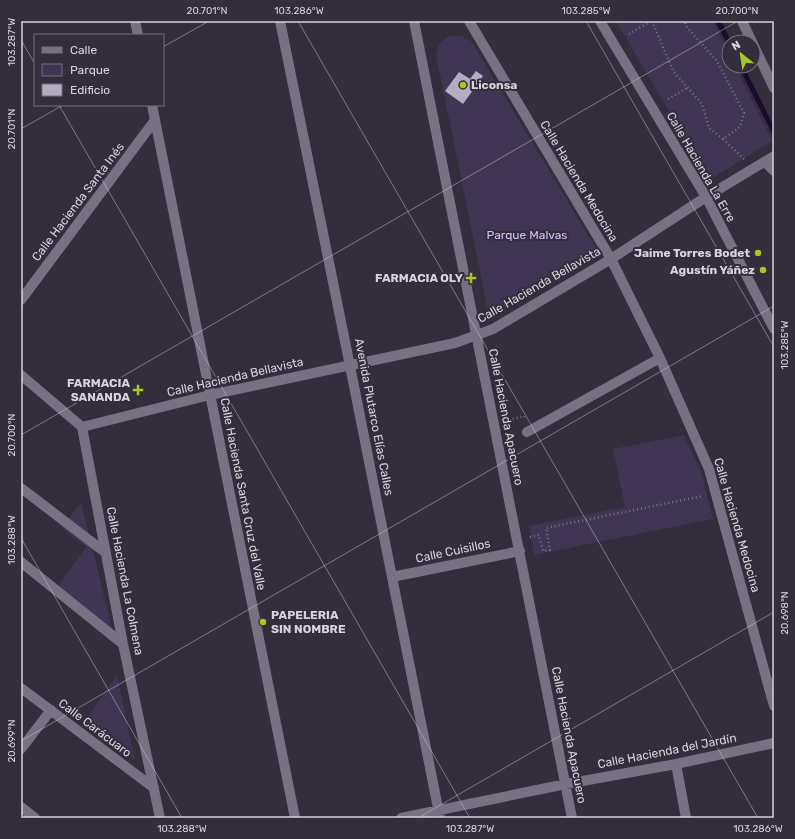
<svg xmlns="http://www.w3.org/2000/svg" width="795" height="839" viewBox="0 0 795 839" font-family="Rubik,sans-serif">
	<rect width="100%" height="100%" fill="#332d3c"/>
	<path fill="#413554" d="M616,21h97l16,32v13h6l37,75 -63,39z
		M461,35l10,6 124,206 -2,11 -96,56 -9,-3 -52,-256 3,-11 9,-8z
		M684,435l17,37 12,47 -179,36 -5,-29 96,-19 -12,-58z
		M81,502l31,127 -54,-43 28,-39 -24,-19z
		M117,675l18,85 -50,-39z"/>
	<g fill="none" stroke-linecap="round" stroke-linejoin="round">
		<path stroke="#1b0b2d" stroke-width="5" d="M718,21l11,21
			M741,66l33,66"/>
	</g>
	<path fill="#b4adc0" d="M476,71l7,5 -20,28 -18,-13 14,-19 11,7z"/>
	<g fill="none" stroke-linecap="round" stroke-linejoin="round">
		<path stroke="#7a7582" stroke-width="2.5" stroke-dasharray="1 3" stroke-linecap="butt" d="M652,21l21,50 29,33 7,24 14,11 17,-12 4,-14 -27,-52 -31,-35 -1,-5
			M629,34l22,-13
			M668,99l19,-11
			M723,139l21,20
			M505,421l19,-5 1,4
			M530,537l9,-2 4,16 7,-1 -4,-22 157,-32"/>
		<path stroke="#787184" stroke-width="10" d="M135,21l3,14
			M280,21l70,345 90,452
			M414,21l158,797
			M469,21l142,238 49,99 49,111 65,237
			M600,21l106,176 68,132
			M742,21l10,21
			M753,44l21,44
			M152,105l143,713
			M765,162l9,9
			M21,300l134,-180
			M21,375l61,52 41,217 37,174
			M82,427l128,-32 245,-52 38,-14 118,-70 95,-62 68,-41
			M527,432l133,-74
			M21,488l85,65
			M21,562l102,82
			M392,577l128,-26
			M21,688l133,100
			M21,749l30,-39
			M676,764l10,54
			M21,807l14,11
			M401,818l165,-34 110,-20 98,-21"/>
	</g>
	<path fill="none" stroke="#d7d3dd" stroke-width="1" stroke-opacity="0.45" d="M298,21l460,797M586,21l188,326M21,40l14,24M163,47l46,-26M59,105l411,713M21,129l42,-24M21,435l717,-414M21,538l161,280M21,741l753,-435M418,818l356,-206"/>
	<g fill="#a6c821" stroke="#332d3c" stroke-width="1.5">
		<circle cx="463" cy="85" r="4"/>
		<circle cx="758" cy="253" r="4"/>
		<circle cx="763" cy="270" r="4"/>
		<path d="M469 272h4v4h4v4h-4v4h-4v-4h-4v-4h4z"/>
		<path d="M136 384h4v4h4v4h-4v4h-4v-4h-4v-4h4z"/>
		<circle cx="263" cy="622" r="4"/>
	</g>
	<g text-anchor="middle" stroke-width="4" stroke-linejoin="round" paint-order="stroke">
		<g font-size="12" font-weight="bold" fill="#d7d3dd" stroke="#332d3c" text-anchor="end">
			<text x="471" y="89" text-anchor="start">Liconsa</text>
			<text x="750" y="257">Jaime Torres Bodet</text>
			<text x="755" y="274">Agustín Yáñez</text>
			<text x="463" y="282">FARMACIA OLY</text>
			<text x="130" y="387">FARMACIA<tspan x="130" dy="14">SANANDA</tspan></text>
			<text x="271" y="619" text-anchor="start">PAPELERIA<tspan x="271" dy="14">SIN NOMBRE</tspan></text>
		</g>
		<g font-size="12" fill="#d7d3dd" stroke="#332d3c">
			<text transform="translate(701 167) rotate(60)" y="4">Calle Hacienda La Erre</text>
			<text transform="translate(579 181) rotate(59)" y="4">Calle Hacienda Medocina</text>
			<text transform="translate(78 202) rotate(-53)" y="4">Calle Hacienda Santa Inés</text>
			<text transform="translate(539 285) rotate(-30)" y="4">Calle Hacienda Bellavista</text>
			<text transform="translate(235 377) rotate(-13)" y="4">Calle Hacienda Bellavista</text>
			<text transform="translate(374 417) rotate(79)" y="4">Avenida Plutarco Elías Calles</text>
			<text transform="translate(506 417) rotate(79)" y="4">Calle Hacienda Apacuero</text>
			<text transform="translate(243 494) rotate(79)" y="4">Calle Hacienda Santa Cruz del Valle</text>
			<text transform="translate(737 525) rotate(74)" y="4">Calle Hacienda Medocina</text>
			<text transform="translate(453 551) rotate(-12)" y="4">Calle Cuisillos</text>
			<text transform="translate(125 581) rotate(79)" y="4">Calle Hacienda La Colmena</text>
			<text transform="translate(95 728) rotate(37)" y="4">Calle Carácuaro</text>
			<text transform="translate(569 735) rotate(79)" y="4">Calle Hacienda Apacuero</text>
			<text transform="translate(667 751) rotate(-11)" y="4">Calle Hacienda del Jardín</text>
		</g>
		<g font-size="12" fill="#d7c3fa" stroke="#332d3c">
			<text x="527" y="239">Parque Malvas</text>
		</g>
	</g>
	<rect width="795" height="839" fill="none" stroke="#332d3c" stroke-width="44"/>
	<rect x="34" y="34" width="130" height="72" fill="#332d3c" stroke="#756f7c"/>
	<rect x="42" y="47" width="20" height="6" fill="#787184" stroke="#756f7c"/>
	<text x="70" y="54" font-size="12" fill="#d7d3dd">Calle</text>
	<rect x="42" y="64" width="20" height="12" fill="#413554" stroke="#756f7c"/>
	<text x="70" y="74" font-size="12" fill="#d7d3dd">Parque</text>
	<rect x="42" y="84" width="20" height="12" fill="#b4adc0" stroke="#756f7c"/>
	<text x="70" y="94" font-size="12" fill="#d7d3dd">Edificio</text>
	<g transform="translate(741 54) rotate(330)"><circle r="19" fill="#332d3c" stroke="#756f7c"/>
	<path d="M0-3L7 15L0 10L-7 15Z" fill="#a6c821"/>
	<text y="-6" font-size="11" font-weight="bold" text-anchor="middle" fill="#d7d3dd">N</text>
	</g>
	<rect x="22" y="22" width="751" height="795" fill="none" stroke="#d7d3dd" stroke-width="1.5"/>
	<g font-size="10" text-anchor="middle" fill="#d7d3dd">
		<text x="207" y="14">20.701°N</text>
		<text x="299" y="14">103.286°W</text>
		<text x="586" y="14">103.285°W</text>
		<text x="737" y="14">20.700°N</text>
		<text transform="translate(11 42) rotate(-90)" y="4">103.287°W</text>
		<text transform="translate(11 129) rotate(-90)" y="4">20.701°N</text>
		<text transform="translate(784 345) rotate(-90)" y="4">103.285°W</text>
		<text transform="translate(11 435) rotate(-90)" y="4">20.700°N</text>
		<text transform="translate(11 540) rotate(-90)" y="4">103.288°W</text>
		<text transform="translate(784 613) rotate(-90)" y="4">20.698°N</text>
		<text transform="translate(11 741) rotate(-90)" y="4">20.699°N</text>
		<text x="182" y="832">103.288°W</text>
		<text x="470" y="832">103.287°W</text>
		<text x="758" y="832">103.286°W</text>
	</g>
</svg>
